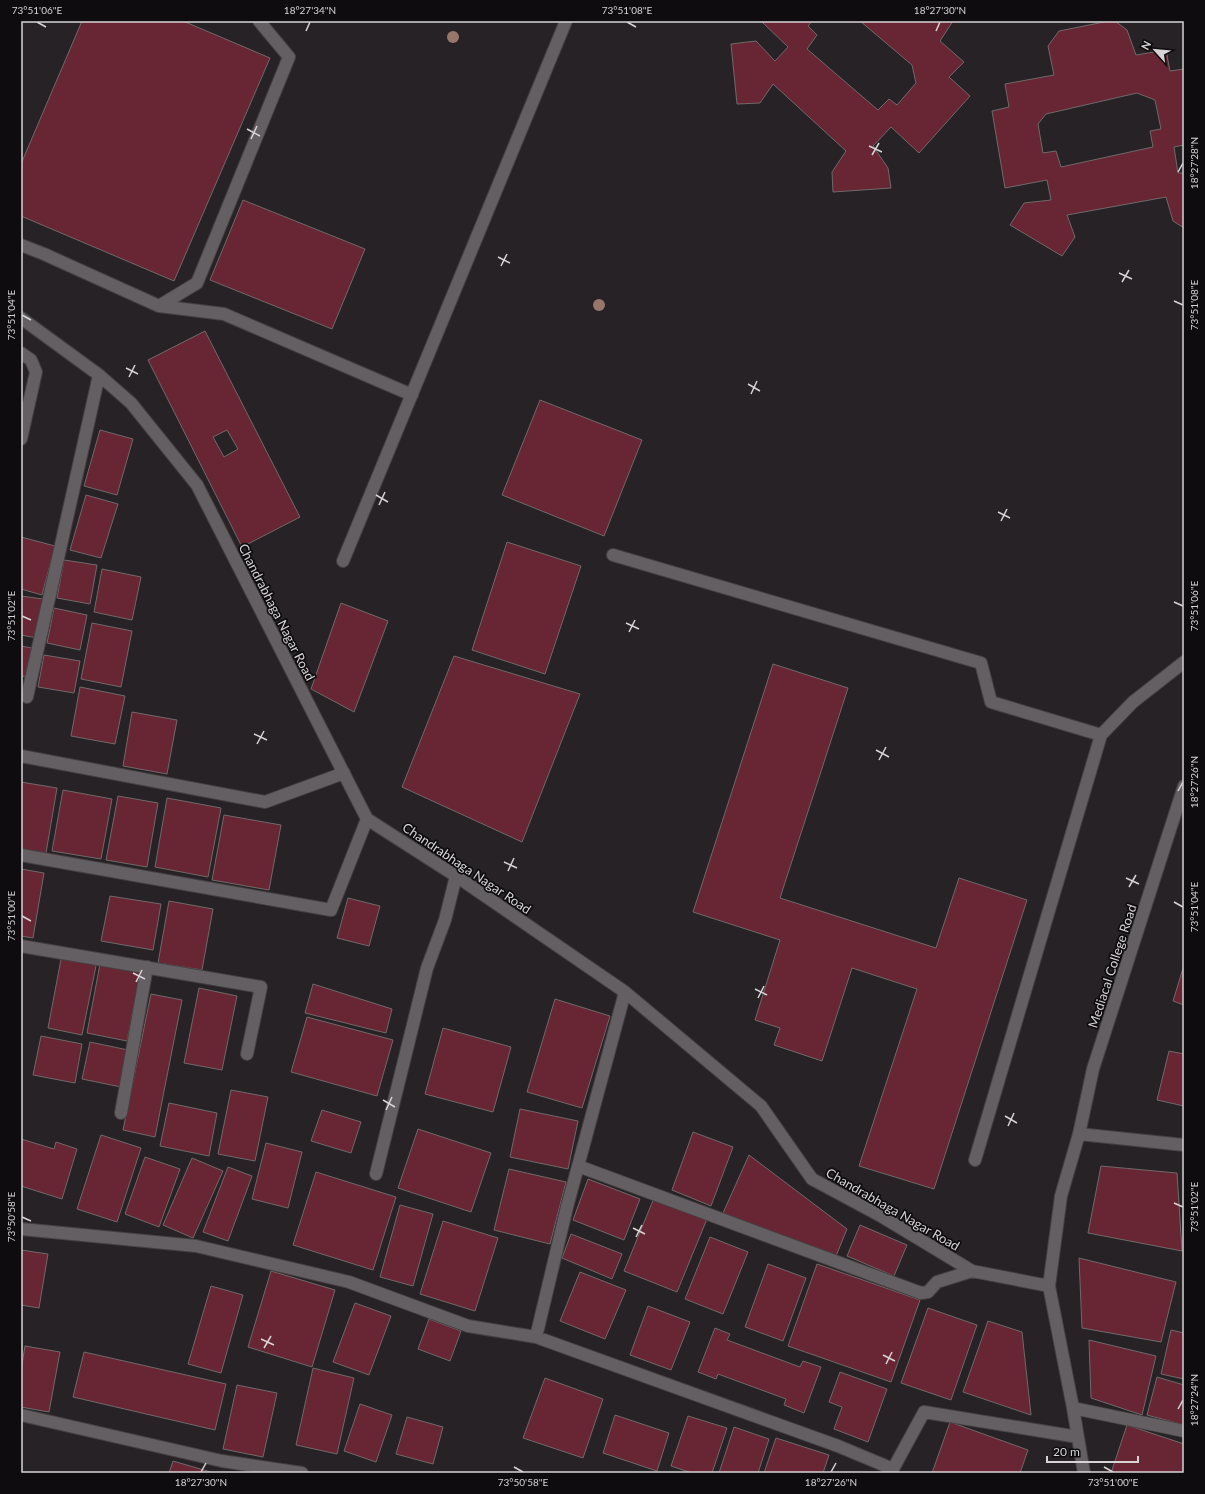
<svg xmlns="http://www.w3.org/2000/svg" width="1205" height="1494" viewBox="0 0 1205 1494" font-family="Lato,sans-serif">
	<rect width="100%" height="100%" fill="#272225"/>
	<path fill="#682635" stroke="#70696a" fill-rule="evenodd" d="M82,21h101l87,37 -96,223 -153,-65v-52z
		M761,21h51l-4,5 9,9 -10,14 71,61 11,-11 8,6 19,-22 -4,-18 -52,-44h93l-13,20 24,21 -15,15 21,19 -51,57 -28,-26 -18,19 15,22 3,20 -58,4 -1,-20 14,-21 -73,-67 -13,19 -23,1 -6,-60 25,-3 19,20 13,-14z
		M1109,21h6l12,9 9,25 30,-5 4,21 14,-2v76l-10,2 4,26h6v55l-11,-7 -7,-24 -99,18 8,22 -13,19 -52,-31 14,-22 27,-3 -4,-20 -42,8 -13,-77 17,-4 -4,-23 49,-9 -6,-29 11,-15zM1137,93l18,7 6,29 -11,2 3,16 -92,20 -5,-16 -13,2 -5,-29 8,-10z
		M243,200l122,49 -33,80 -122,-49z
		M205,331l95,186 -58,30 -94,-187zM227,430l11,19 -14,8 -11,-20z
		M540,400l102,40 -38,96 -102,-41z
		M100,430l33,9 -16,56 -33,-9z
		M86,495l32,9 -17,54 -31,-8z
		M21,537l34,9 -13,49 -21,-6z
		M507,542l74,24 -36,108 -73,-24z
		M64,560l33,5 -7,39 -33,-6z
		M102,569l39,8 -9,43 -38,-8z
		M21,596l22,3 -6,39 -16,-3z
		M341,603l47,18 -34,91 -43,-23z
		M54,608l33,7 -7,35 -33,-7z
		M92,623l40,8 -11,56 -40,-8z
		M21,646l11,2 -4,29 -7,-1z
		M44,655l36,6 -6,32 -36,-6z
		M454,656l126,38 -58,148 -120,-55z
		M773,664l75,24 -68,210 156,50 23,-70 68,22 -93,289 -75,-23 58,-177 -65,-21 -30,93 -48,-16 6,-17 -25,-8 25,-80 -87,-28z
		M80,687l45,9 -10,48 -44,-8z
		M132,712l45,8 -10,54 -44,-8z
		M21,782l36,6 -11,65 -25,-4z
		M63,790l49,9 -11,60 -49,-8z
		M118,796l40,7 -11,64 -41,-7z
		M167,798l54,10 -13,69 -53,-10z
		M224,815l57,10 -12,65 -57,-10z
		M21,869l23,4 -11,65 -12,-2z
		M110,896l51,8 -8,46 -52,-9z
		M348,898l32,8 -11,40 -32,-8z
		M169,901l44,8 -11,61 -44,-7z
		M62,954l35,7 -15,74 -34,-7z
		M100,964l41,8 -14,69 -40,-8z
		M1184,965v40l-11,-4z
		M313,984l79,25 -6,24 -81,-20z
		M199,988l38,8 -15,74 -38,-7z
		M151,994l31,6 -27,137 -32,-7z
		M555,999l55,17 -28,92 -55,-16z
		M307,1017l86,23 -16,56 -86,-24z
		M443,1028l68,19 -18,65 -68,-18z
		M41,1036l41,8 -7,39 -42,-8z
		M90,1042l38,8 -7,37 -39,-8z
		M1169,1051l15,3v52l-27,-6z
		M231,1090l37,7 -13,64 -37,-7z
		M169,1103l48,10 -8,43 -49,-10z
		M520,1109l58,12 -10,48 -58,-12z
		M322,1110l39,12 -10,31 -40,-12z
		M418,1129l73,24 -20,59 -73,-24z
		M693,1132l40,15 -22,59 -39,-16z
		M101,1135l40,13 -24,74 -40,-13z
		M21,1139l33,10 2,-7 21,7 -15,50 -41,-13z
		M266,1143l36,9 -14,56 -36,-9z
		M749,1155l98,74 -11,27 -113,-43z
		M145,1157l35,12 -21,58 -34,-13z
		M192,1158l31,13 -30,67 -30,-13z
		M1101,1166l76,7 5,78 -94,-18z
		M228,1167l24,9 -24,65 -25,-9z
		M509,1169l57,13 -16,62 -56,-14z
		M316,1172l80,25 -23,73 -80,-25z
		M588,1179l52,20 -16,41 -51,-20z
		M654,1198l53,21 -30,73 -53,-21z
		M400,1205l33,9 -20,72 -33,-9z
		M443,1221l55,17 -23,73 -55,-17z
		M860,1225l47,20 -13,31 -47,-20z
		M571,1234l51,20 -10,25 -50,-21z
		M710,1237l38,15 -25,62 -38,-15z
		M21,1250l27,4 -9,54 -18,-3z
		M1079,1258l97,24 -15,60 -79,-14z
		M768,1264l38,14 -23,63 -38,-14z
		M817,1264l103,36 -29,82 -103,-36z
		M271,1271l64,19 -23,77 -64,-20z
		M580,1272l46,18 -21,49 -45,-18z
		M211,1286l32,9 -22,78 -33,-9z
		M355,1303l36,13 -22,59 -36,-13z
		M648,1306l42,16 -19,48 -41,-15z
		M928,1308l49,17 -26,75 -50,-17z
		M429,1319l32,12 -11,30 -32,-12z
		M988,1321l34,11 9,83 -68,-23z
		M715,1328l15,6 -3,6 73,27 3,-6 18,6 -17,46 -20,-8 2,-6 -68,-25 -2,5 -18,-7z
		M1171,1330l13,3v46l-23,-5z
		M1089,1340l67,16 -14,59 -51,-17z
		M25,1346l35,6 -11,60 -28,-5v-37z
		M84,1352l142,32 -11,46 -142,-33z
		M313,1368l41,10 -17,76 -41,-9z
		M840,1372l47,17 -19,53 -34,-13 8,-22 -13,-5z
		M1157,1377l27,8v40l-37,-10z
		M545,1378l58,21 -20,59 -60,-20z
		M237,1385l40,8 -14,64 -40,-8z
		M360,1404l32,11 -16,47 -32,-11z
		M615,1415l54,18 -12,38 -54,-18z
		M688,1416l39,12 -15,45h-20l-21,-7z
		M407,1417l36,10 -10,37 -37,-10z
		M950,1422l78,28 -8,23h-88z
		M1127,1425l57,19v29h-73z
		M734,1427l35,12 -11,34h-39z
		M776,1438l53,17 -6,18h-59z
		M173,1461l41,12h-45z"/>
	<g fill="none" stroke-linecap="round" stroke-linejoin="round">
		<defs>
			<path id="minor" d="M21,245l23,9 115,52 38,-23 92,-226 -30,-36
				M159,306l65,8 188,81
				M21,318l78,57 32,28 66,82 170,334 89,57 169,116 136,114 51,73 69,37 91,55 77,15
				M21,353l10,7 5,12 -15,67
				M613,555l368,108 10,39 110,33
				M343,561l223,-540
				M27,697l72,-322
				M21,756l244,46 79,-29
				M21,855l310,55 36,-91
				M21,946l240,41 -14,67
				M121,1113l26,-146
				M1079,1134l105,11
				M975,1160l126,-425 32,-33 51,-40
				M578,1166l343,127 7,-1 9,-10 35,-11
				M376,1174l51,-206 18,-48 11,-44
				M21,1229l175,17 153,36 119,44 68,11 302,109 55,23 31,-57 154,25
				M536,1337l31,-130 58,-215
				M1073,1408l111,23
				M21,1415l201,46 80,12
				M1084,1473l-11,-65 -24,-122 12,-90 18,-62 14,-65 91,-283"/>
		</defs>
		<use href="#minor" stroke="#444042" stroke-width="14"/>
		<use href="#minor" stroke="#645f62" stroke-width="12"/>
	</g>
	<g fill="#99766c">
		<circle cx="453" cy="37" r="6"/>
		<circle cx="599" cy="305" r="6"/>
	</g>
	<path fill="none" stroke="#d7d4d6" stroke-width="1.5" d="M37,22l9,5M627,22l9,5M306,31l4,-9M936,31l4,-9M247,129l13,7M251,139l6,-13M869,146l13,6M872,155l7,-12M1178,172l5,-9M498,257l12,6M501,266l6,-12M1119,273l13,6M1122,282l7,-12M1174,301l9,4M22,315l9,5M126,368l12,6M129,377l6,-12M748,384l12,7M751,394l6,-13M376,495l12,7M379,505l6,-13M998,512l12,6M1001,521l6,-12M1174,602l9,4M22,616l9,4M626,623l13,6M629,632l6,-12M254,734l13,6M257,744l7,-13M876,750l13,7M879,760l7,-13M1178,791l5,-9M504,862l13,6M508,871l6,-13M1126,878l13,6M1129,887l7,-12M1174,902l9,5M22,916l9,5M133,973l12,6M136,982l6,-12M755,989l12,6M758,998l6,-12M383,1100l12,7M386,1110l6,-13M1005,1116l12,7M1008,1126l6,-13M1174,1203l9,4M22,1217l9,4M633,1228l12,6M636,1237l6,-12M261,1339l13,6M264,1348l7,-12M883,1355l12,6M886,1364l6,-12M1178,1409l5,-9M514,1467l9,5M1104,1467l9,5M201,1472l5,-9M831,1472l5,-9"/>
	<g text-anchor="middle" stroke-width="3.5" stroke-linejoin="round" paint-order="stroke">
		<g font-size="13" fill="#d7d4d6" stroke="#0e0c0e">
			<text transform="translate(277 612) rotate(63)" y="5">Chandrabhaga Nagar Road</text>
			<text transform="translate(467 868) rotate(34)" y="5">Chandrabhaga Nagar Road</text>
			<text transform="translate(1112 966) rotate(-72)" y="5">Mediacal College Road</text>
			<text transform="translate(893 1209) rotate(30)" y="5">Chandrabhaga Nagar Road</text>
		</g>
	</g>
	<rect width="1205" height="1494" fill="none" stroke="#0e0c0e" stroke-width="44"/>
	<g transform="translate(1155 50) rotate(297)" stroke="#0e0c0e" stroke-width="3" paint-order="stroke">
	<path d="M0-3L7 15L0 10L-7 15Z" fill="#d7d4d6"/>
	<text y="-6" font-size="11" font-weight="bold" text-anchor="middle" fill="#d7d4d6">N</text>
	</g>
	<path d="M1047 1456v6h91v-6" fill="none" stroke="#d7d4d6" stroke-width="2"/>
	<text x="1053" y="1456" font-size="12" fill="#d7d4d6" stroke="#0e0c0e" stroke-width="3" paint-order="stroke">20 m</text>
	<rect x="22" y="22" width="1161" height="1450" fill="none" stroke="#d7d4d6" stroke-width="1.5"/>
	<g font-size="10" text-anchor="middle" fill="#d7d4d6">
		<text x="37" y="14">73°51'06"E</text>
		<text x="310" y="14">18°27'34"N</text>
		<text x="627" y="14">73°51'08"E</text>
		<text x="940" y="14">18°27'30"N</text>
		<text transform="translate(1194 163) rotate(-90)" y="4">18°27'28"N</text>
		<text transform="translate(1194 305) rotate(-90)" y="4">73°51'08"E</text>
		<text transform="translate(11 315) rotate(-90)" y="4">73°51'04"E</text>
		<text transform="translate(1194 606) rotate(-90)" y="4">73°51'06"E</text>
		<text transform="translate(11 616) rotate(-90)" y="4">73°51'02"E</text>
		<text transform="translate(1194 782) rotate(-90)" y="4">18°27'26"N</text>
		<text transform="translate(1194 907) rotate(-90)" y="4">73°51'04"E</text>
		<text transform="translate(11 916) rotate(-90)" y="4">73°51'00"E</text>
		<text transform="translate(1194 1207) rotate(-90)" y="4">73°51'02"E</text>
		<text transform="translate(11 1217) rotate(-90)" y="4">73°50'58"E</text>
		<text transform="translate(1194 1400) rotate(-90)" y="4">18°27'24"N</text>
		<text x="201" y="1486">18°27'30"N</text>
		<text x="523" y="1486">73°50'58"E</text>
		<text x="831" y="1486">18°27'26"N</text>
		<text x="1113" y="1486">73°51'00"E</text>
	</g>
</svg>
